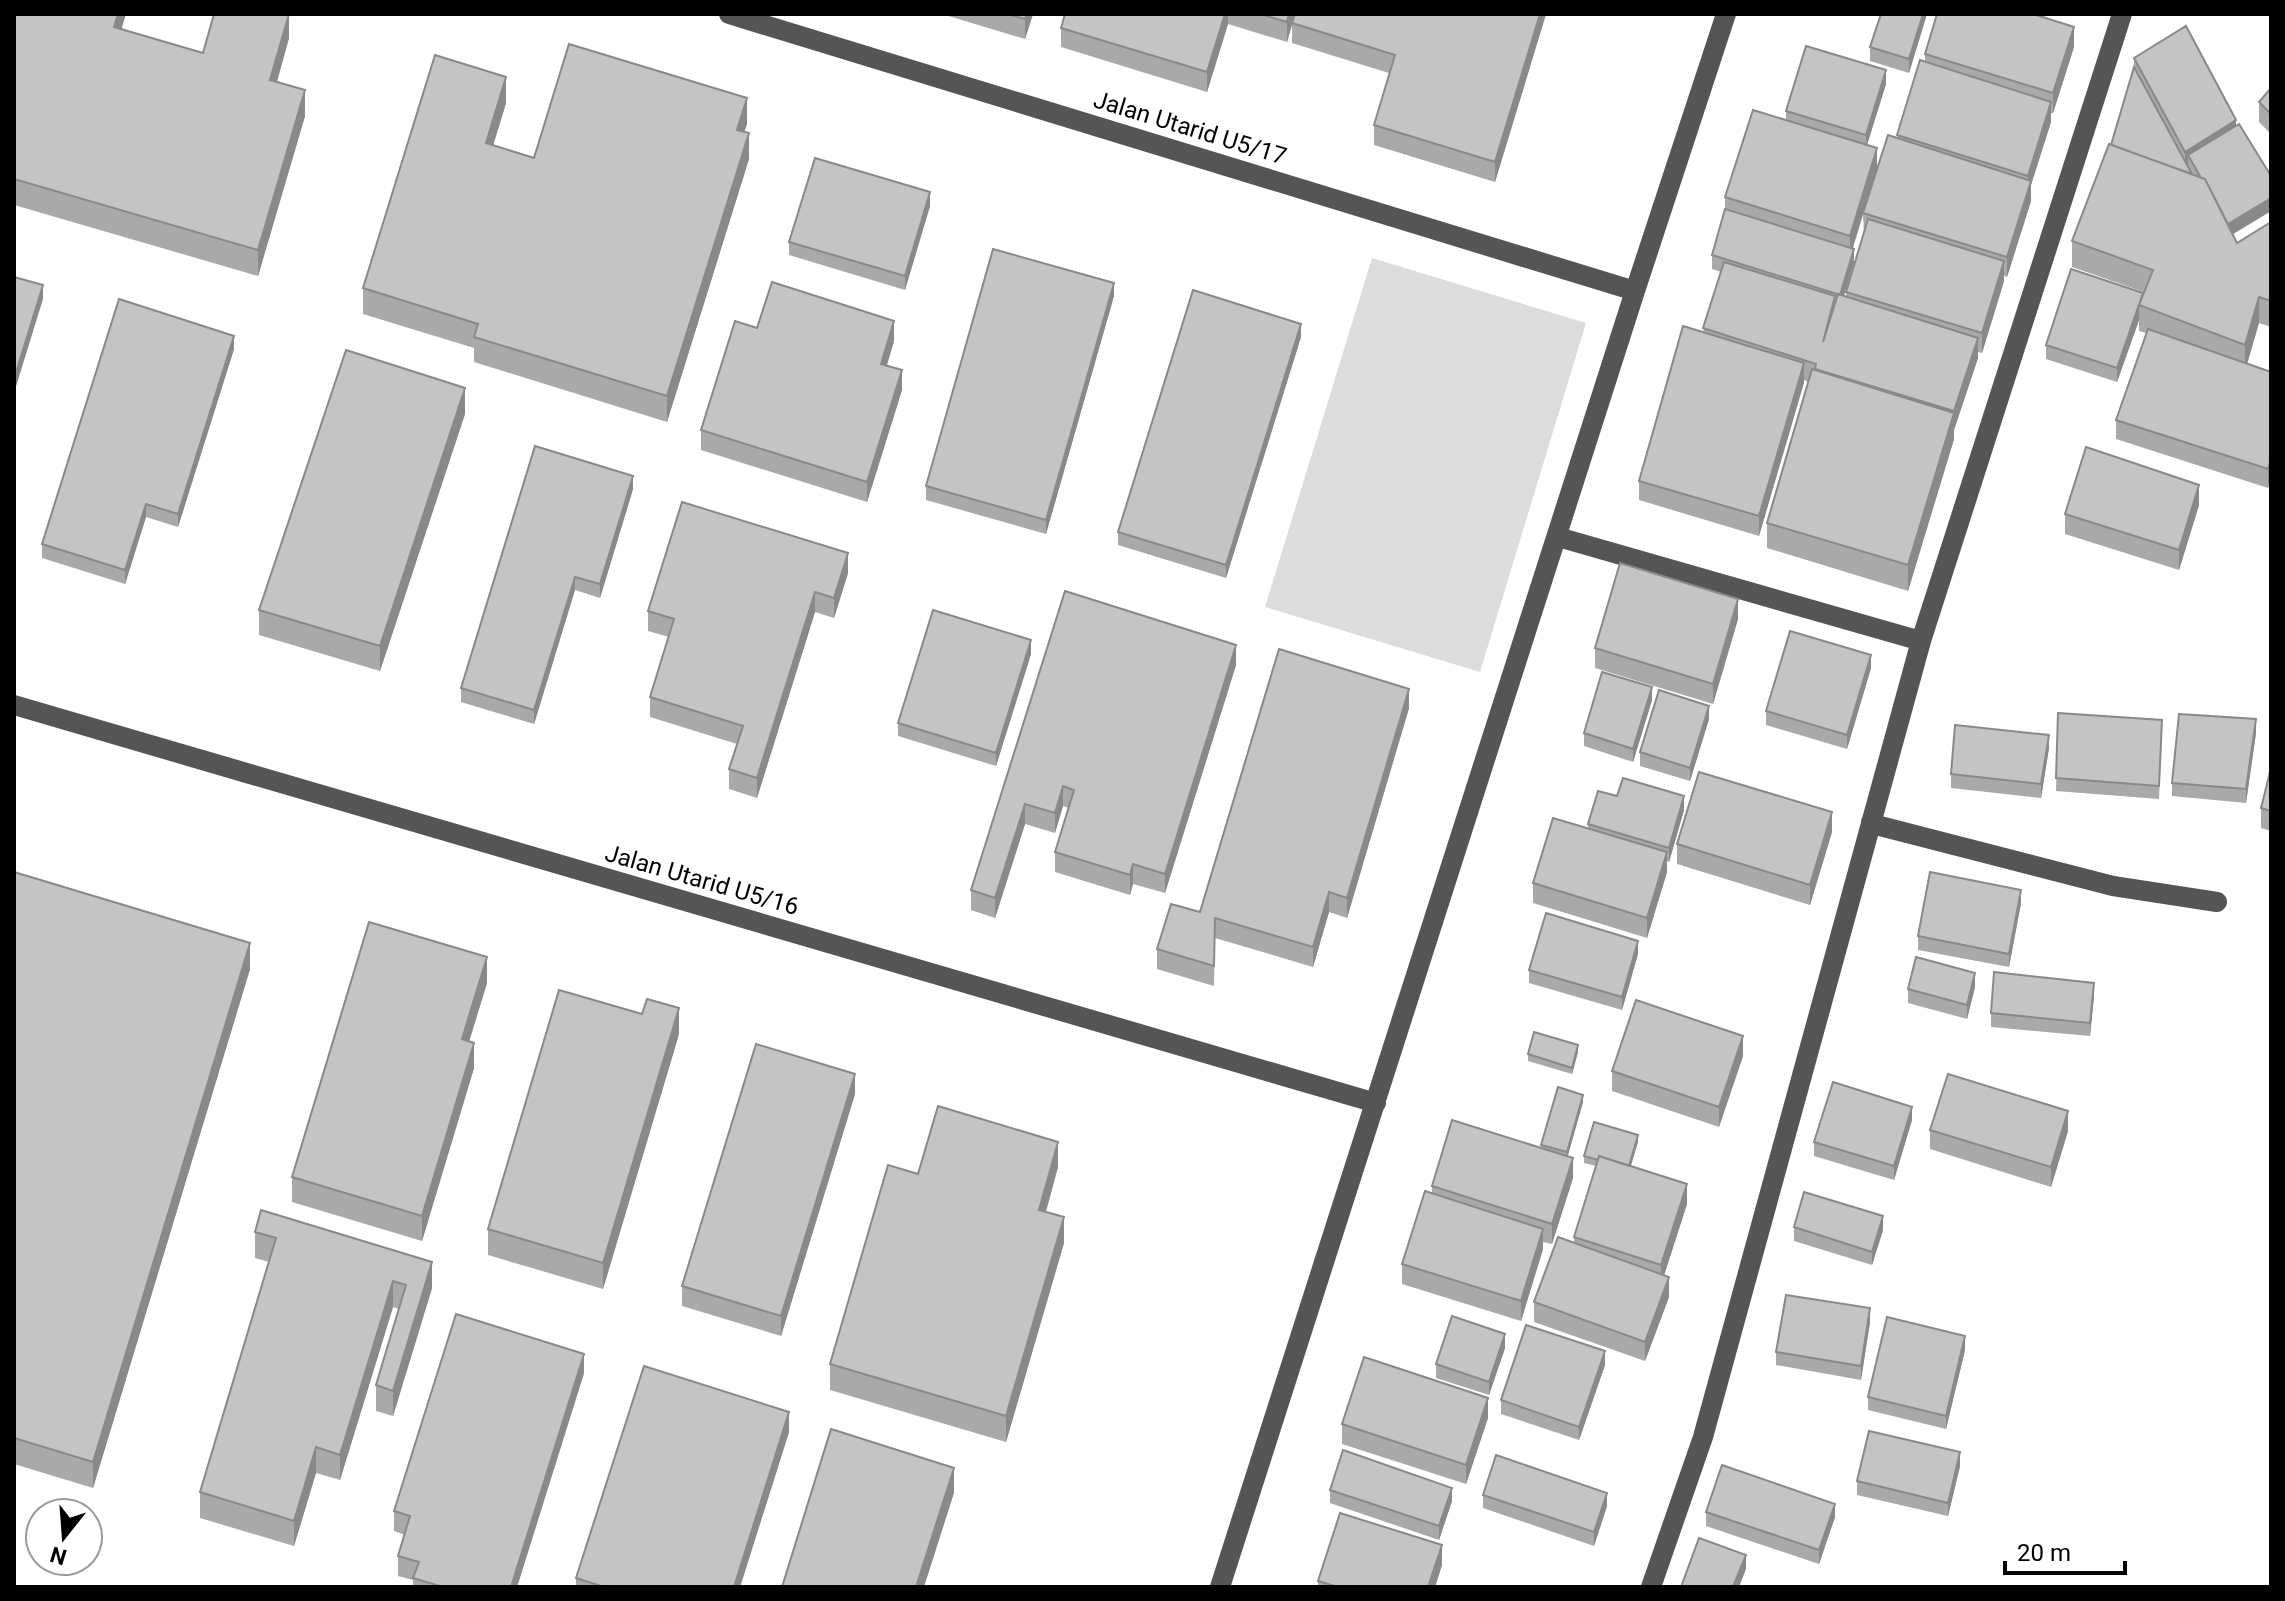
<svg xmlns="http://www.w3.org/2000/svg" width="2285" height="1601" viewBox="0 0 2285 1601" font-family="Roboto,sans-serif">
	<rect width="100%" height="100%" fill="#fff"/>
	<path fill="#dcdcdc" d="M1372,258l214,65 -106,349 -215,-65z"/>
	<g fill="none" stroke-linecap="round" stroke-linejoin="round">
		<path stroke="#555" stroke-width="20" d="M729,14l906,277
			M1558,537l363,104
			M14,705l1362,398
			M1871,822l9,4 233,60 104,16
			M1220,1587l415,-1296 91,-277
			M1651,1587l52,-150 218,-796 201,-627"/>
	</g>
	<path fill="#a9a9a9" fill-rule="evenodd" d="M14,14h112l-5,15 82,24 86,-15 -12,44 28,34 -47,160 -244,-71z
		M942,14h91l-8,25z
		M1065,14h481l-51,168 -121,-37v-20l15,-52 -97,-30v-18l-5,17 -59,-18 -21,68 -146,-45v-19z
		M1927,14l-18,59 -39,-12v-14z
		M2045,14l-1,4 30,29 -21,66h-2v9l-20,63v16l-24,76 -3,-1v5l-22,72 -4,-1v6l-24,72v9l-46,152 -141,-43v-25l41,-141 -4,-2 -45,156 -120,-36v-19l64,-149 18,-60 -9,-3v-14l13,-46v-12l61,-77v-9l100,-27 -19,61 10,23 20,-30 28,-76v-8zM1863,215l1,18 -18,59v5l-2,-1 10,-34 -1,-14z
		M2134,58l102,68 35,50v35l-38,23 4,9 34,-21v105l-12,-4 -12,40 24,9 -3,116 -152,-49v-19l30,-87 -7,-2v-11l-22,62 -71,-23v-14l98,-53 -72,-25v-26l39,-96 23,-78z
		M2271,88v46l-12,-12v-20z
		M506,103l-13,42 41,13 213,-34 -3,8 5,27 -82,263 -193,-60v-14l-111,-34v-26z
		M930,206l-25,84 -116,-35v-13z
		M1114,296l-68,238 -120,-34v-14z
		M757,328l137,13 -7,24 15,25 -35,112 -166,-52v-20z
		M1301,337l-75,241 -108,-33v-13z
		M234,349l-56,178 -32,-10 -21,67 -83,-26v-14z
		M465,414l-85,257 -121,-36v-25z
		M633,489l-33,109 -25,-8 -41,134 -73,-22v-14z
		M2199,505l-20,65 -114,-36v-20z
		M848,573l-14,45 -19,-6 -58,186 -28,-9v-20l8,-25 -87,-27v-20l19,-60 -21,-6v-20z
		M1065,591l171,74 -71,228 -32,-9 -3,11 -75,-23v-20l14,-44 -6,-2 -8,27 -30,-9 -30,94 -24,-8v-20z
		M1738,619l-25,85 -118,-36v-20z
		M1031,654l-35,112 -98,-30v-13z
		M1871,668l-24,81 -81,-24v-14z
		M1652,700l-19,62 -49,-16v-13z
		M1409,708l-62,210 -18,-6 -16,55 -98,-29 -1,48 -57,-17v-20l43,-37z
		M2058,713l104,21 -3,65 -103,-8z
		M1709,719l-19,62 -50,-15v-14z
		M2256,733l-10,70 -74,-7v-13z
		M2049,748l-8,50 -90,-10v-14z
		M2271,768v63l-10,-3v-20z
		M1617,796l67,14 -15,52 -2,-1v11l-20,66 -114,-35v-20l55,-55v-4z
		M1832,832l-22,73 -133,-41v-20z
		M14,872l236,97 -157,519 -79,-24z
		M2021,903l-12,64 -91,-17v-14z
		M1638,954l-16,56 -93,-27v-13z
		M487,983l-18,58 5,27 -52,173 -130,-39v-25z
		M1975,987l-8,32 -59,-16v-14z
		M2094,996l-4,40 -99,-9v-14z
		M642,1014l37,20 -76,255 -115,-34v-26z
		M1578,1052l-6,22 -44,-13v-7z
		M1743,1056l-24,71 -107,-36v-20z
		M855,1094l-74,242 -99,-30v-20z
		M1583,1102l-16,54 6,22 -21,66 -9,-2v7l-22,72 -119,-37v-20l30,-71v-7l109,-38v-3z
		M1912,1120l-18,60 -80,-24v-14z
		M1930,1130l138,1 -17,56 -121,-38z
		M1638,1142l-8,24 57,38 -23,71 5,22 -24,64 -111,-39v-20l40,-59v-6l22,-71 -12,-3v-7z
		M1058,1167l-12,45 18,31 -58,199 -176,-52v-26l88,-190z
		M1794,1227l89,3 -11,35 -78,-24z
		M255,1232l177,56 -39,128 -17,-5v-26l23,-76 -6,-2 -53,173 -24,-7 -22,73 -94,-28v-26l69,-230 -14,-4z
		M1870,1322l-9,58 -85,-15v-13z
		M1505,1348l-16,47 -53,-17v-14z
		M1965,1350l-19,79 -78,-19v-13z
		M1605,1365l-26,75 -78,-26v-14z
		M584,1373l-67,214h-104v-7l-15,-4v-20l7,-21 -11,-4v-20z
		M1488,1418l-22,66 -124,-40v-20z
		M789,1432l-49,155h-164v-9z
		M1960,1466l-12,50 -91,-21v-14z
		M1330,1490l122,11 -13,39 -109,-37z
		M1483,1495l124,11 -13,40 -111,-38z
		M1706,1512l129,5 -16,47 -113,-38z
		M1442,1565l-7,22h-117v-6z"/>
	<path fill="#898989" d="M118,14h8l-12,39v-26z
		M289,14v24l-19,68v-26z
		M1027,14h6l-8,25v-20z
		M1225,14h3v10l-21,68v-20z
		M1289,14h6l-8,28v-20z
		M1540,14h6l-51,168v-20z
		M1923,14h4l-18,59v-14z
		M2074,27v20l-21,66v-20z
		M1886,70v14l-20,64v-13z
		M506,77v26l-20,66v-26z
		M305,90v26l-47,160v-26z
		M747,98v26l-10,31v-25z
		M2051,102v20l-20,63v16l-24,76v-20l21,-66v-15z
		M2236,120v14l-48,21v9l-3,2v-14z
		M749,133v26l-82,263v-26z
		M1877,148v20l-27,88v-20z
		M930,192v14l-25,84v-14z
		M2271,198v13l-43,26v-13z
		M1854,249v13l-14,47v-13z
		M2004,261v20l-22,72v-20z
		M1114,283v13l-68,238v-14z
		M43,285v14l-29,94v-14z
		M2259,297v26l-14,48v-26z
		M2139,306v14l-22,62v-14z
		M894,321v20l-13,43v-20z
		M1301,324v13l-75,241v-13z
		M234,336v13l-56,178v-13z
		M1978,338v20l-24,72v9l-46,152v-26l46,-154z
		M1804,363v20l-45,153v-20z
		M902,370v20l-35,112v-20z
		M465,388v26l-85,257v-25z
		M2271,459v20l-3,9v-19z
		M633,476v13l-33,109v-14z
		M2199,485v20l-20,65v-20z
		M146,504v13l-21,67v-14z
		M848,553v20l-14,45v-20z
		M575,577v13l-41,134v-14z
		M815,592v20l-58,186v-20z
		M1738,599v20l-25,85v-20z
		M1031,640v14l-35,112v-13z
		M1236,645v20l-71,228v-19z
		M1871,655v13l-24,81v-14z
		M1652,687v13l-19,62v-13z
		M1409,689v19l-62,210v-20z
		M1709,706v13l-19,62v-13z
		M2256,719v14l-10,70v-14z
		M2049,735v13l-8,50v-14z
		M1063,786v20l-8,27v-20z
		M1684,796v14l-15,52v-14z
		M1025,804v20l-30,94v-20z
		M1832,812v20l-22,73v-20z
		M1667,852v20l-20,66v-20z
		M1133,864v20l-3,11v-20z
		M2021,890v13l-12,64v-13z
		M1329,892v20l-16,55v-20z
		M1638,941v13l-16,56v-13z
		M250,943v26l-157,519v-26z
		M487,957v26l-25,82v-26z
		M1975,973v14l-8,32v-14z
		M2094,983v13l-4,40v-13z
		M679,1008v26l-76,255v-26z
		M1743,1036v20l-24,71v-20z
		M474,1043v25l-52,173v-25z
		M1578,1045v7l-6,22v-6z
		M855,1074v20l-74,242v-20z
		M1583,1095v7l-16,57v-7z
		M1912,1107v13l-18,60v-14z
		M2068,1111v20l-17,56v-20z
		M1638,1135v7l-10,34v-7z
		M1058,1142v25l-19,69v-26z
		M1573,1158v20l-21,66v-20z
		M1687,1184v20l-26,81v-20z
		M1883,1216v14l-11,35v-13z
		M1064,1217v26l-58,199v-26z
		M1543,1229v20l-22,72v-20z
		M432,1262v26l-39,128v-25z
		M1669,1277v20l-24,64v-19z
		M393,1281v26l-53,173v-25z
		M1870,1308v14l-9,58v-14z
		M1505,1334v14l-16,47v-13z
		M1965,1336v14l-19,79v-13z
		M1605,1351v14l-26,75v-13z
		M584,1354v19l-67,214h-6z
		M1488,1398v20l-22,66v-19z
		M789,1412v20l-49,155h-6z
		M316,1447v26l-22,73v-25z
		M1960,1452v14l-12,50v-13z
		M954,1468v25l-30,94h-8z
		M1452,1488v13l-13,39v-14z
		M1607,1493v13l-13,40v-14z
		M1835,1504v13l-16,47v-14z
		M1442,1545v20l-7,22h-7z
		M1746,1555v14l-7,18h-6z"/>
	<path fill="#c4c4c4" stroke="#898989" stroke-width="2" d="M14,14h104l-4,13 89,26 11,-39h75l-19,66 35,10 -47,160 -244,-71z
		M1007,14h20l-2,5z
		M1065,14h160l-18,58 -146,-44z
		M1260,14h29l-2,8z
		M1295,14h245l-45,148 -121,-37 21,-70 -103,-32z
		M1881,14h42l-14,45 -39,-12z
		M1937,14h96l41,13 -21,66 -128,-39z
		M2186,26l50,94 -51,32 -51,-94z
		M569,44l178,54 -10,32 12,3 -82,263 -193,-59 4,-13 -115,-36 72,-233 71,22 -20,66 48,15z
		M1806,46l80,24 -20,65 -80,-24z
		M1920,60l131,42 -23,74 -131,-41z
		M2134,67l58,107 -81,-29z
		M2271,88v26l-12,-12z
		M1753,110l124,38 -27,88 -125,-39z
		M2239,124l32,52v22l-43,26 -23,-45 -4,-1 -13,-23z
		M1888,135l143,46 -24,76 -144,-44z
		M2109,144l96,35 32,64 34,-21v79l-12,-4 -14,48 -106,-40 14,-35 -81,-29z
		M815,158l115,34 -25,84 -116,-34z
		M1725,209l129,40 -14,46 -128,-40z
		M1868,219l136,42 -22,72 -136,-41z
		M993,249l121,34 -68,237 -120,-34z
		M1724,262l111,34 -12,46 15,-48 140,44 -24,73 -139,-42 1,-5 -113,-36z
		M2071,269l72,24 -26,75 -71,-23z
		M14,277l29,8 -29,94z
		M772,282l122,39 -13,43 21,6 -35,112 -166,-52 34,-109 22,7z
		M1193,290l108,34 -75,241 -108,-33z
		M119,299l115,37 -56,178 -32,-10 -21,66 -83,-26z
		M1683,326l121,37 -45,153 -120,-35z
		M2148,329l123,43v87l-3,10 -152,-49z
		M346,350l119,38 -85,258 -121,-36z
		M1812,369l142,44 -46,152 -141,-42z
		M535,446l98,30 -33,108 -25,-7 -41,133 -73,-22z
		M2086,447l113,38 -20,65 -114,-36z
		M682,502l166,51 -14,45 -19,-6 -58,186 -28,-9 14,-43 -93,-29 24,-78 -26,-8z
		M1620,563l118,36 -25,85 -118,-36z
		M1065,591l171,54 -71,229 -32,-10 -3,11 -75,-23 19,-62 -11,-4 -8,27 -30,-9 -30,94 -24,-8z
		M933,610l98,30 -35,113 -98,-30z
		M1790,631l81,24 -24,80 -81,-24z
		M1279,649l130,40 -62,209 -18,-6 -16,55 -98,-29 -1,48 -57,-17 14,-45 29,8z
		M1602,672l50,15 -19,62 -49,-16z
		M1659,690l50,16 -19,62 -50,-16z
		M2058,713l104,7 -3,66 -103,-8z
		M2179,714l77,5 -10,70 -74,-6z
		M1955,725l94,10 -8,49 -90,-10z
		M2271,768v43l-10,-3z
		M1699,772l133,40 -22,73 -133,-41z
		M1623,778l61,18 -15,52 -81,-24 10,-33 19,5z
		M1553,818l114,34 -20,66 -114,-35z
		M14,872l236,71 -157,519 -79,-24z
		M1930,872l91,18 -12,64 -91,-18z
		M1546,913l92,28 -16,56 -93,-27z
		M369,922l118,35 -25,82 12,4 -52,173 -130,-39z
		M1916,957l59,16 -8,32 -59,-16z
		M1994,972l100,11 -4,40 -99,-10z
		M559,990l83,24 5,-15 32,9 -76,255 -115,-34z
		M1636,1000l107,36 -24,71 -107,-36z
		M1534,1032l44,13 -6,23 -44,-14z
		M756,1044l99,30 -74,242 -99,-30z
		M1948,1074l120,37 -17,56 -121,-37z
		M1833,1082l79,25 -18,59 -80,-24z
		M1558,1087l25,8 -16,57 -26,-7z
		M938,1106l120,36 -19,68 25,7 -58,199 -176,-52 58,-199 30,9z
		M1452,1120l121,38 -21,66 -120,-38z
		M1594,1122l44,13 -9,31 -30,-10 -1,4 -14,-4z
		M1599,1156l88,28 -26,81 -87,-28z
		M1425,1191l118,38 -22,72 -119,-37z
		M1804,1192l79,24 -11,36 -78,-25z
		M261,1210l171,52 -39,129 -17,-6 30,-100 -13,-4 -53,174 -24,-8 -22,74 -94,-29 76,-254 -21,-6z
		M1558,1237l111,40 -24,65 -111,-40z
		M1786,1295l84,13 -9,58 -85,-14z
		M456,1314l128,40 -73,233h-68l-30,-9 6,-16 -21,-6 12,-40 -16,-5z
		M1452,1316l53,18 -16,48 -53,-18z
		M1887,1317l78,19 -19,80 -78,-19z
		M1526,1325l79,26 -26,76 -78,-27z
		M1364,1357l124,41 -22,67 -124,-41z
		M644,1366l145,46 -55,175h-130l-28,-9z
		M831,1429l123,39 -38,119h-134z
		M1869,1431l91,21 -12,51 -91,-22z
		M1343,1450l109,38 -13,38 -109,-36z
		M1496,1455l111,38 -13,39 -111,-37z
		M1722,1465l113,39 -16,46 -113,-38z
		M1340,1513l102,32 -14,42h-90l-20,-6z
		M1699,1538l47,17 -13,32h-52z"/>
	<g text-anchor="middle" stroke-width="6" stroke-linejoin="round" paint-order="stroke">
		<g font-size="24" fill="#000" stroke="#fff">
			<text transform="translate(1190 128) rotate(17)" y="8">Jalan Utarid U5/17</text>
			<text transform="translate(702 880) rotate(16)" y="8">Jalan Utarid U5/16</text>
		</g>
	</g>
	<rect width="2285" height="1601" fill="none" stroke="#000000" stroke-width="32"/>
	<g transform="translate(64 1537) rotate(197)"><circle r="38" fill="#ffffff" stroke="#999999" stroke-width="2"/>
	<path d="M0-6L14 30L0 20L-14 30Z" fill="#000000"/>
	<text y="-12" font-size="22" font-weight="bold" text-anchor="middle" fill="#000000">N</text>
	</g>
	<path d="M2005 1561v12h120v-12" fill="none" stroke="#000000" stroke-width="4"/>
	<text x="2017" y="1561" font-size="24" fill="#000000" stroke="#ffffff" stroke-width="6" paint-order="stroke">20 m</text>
</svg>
